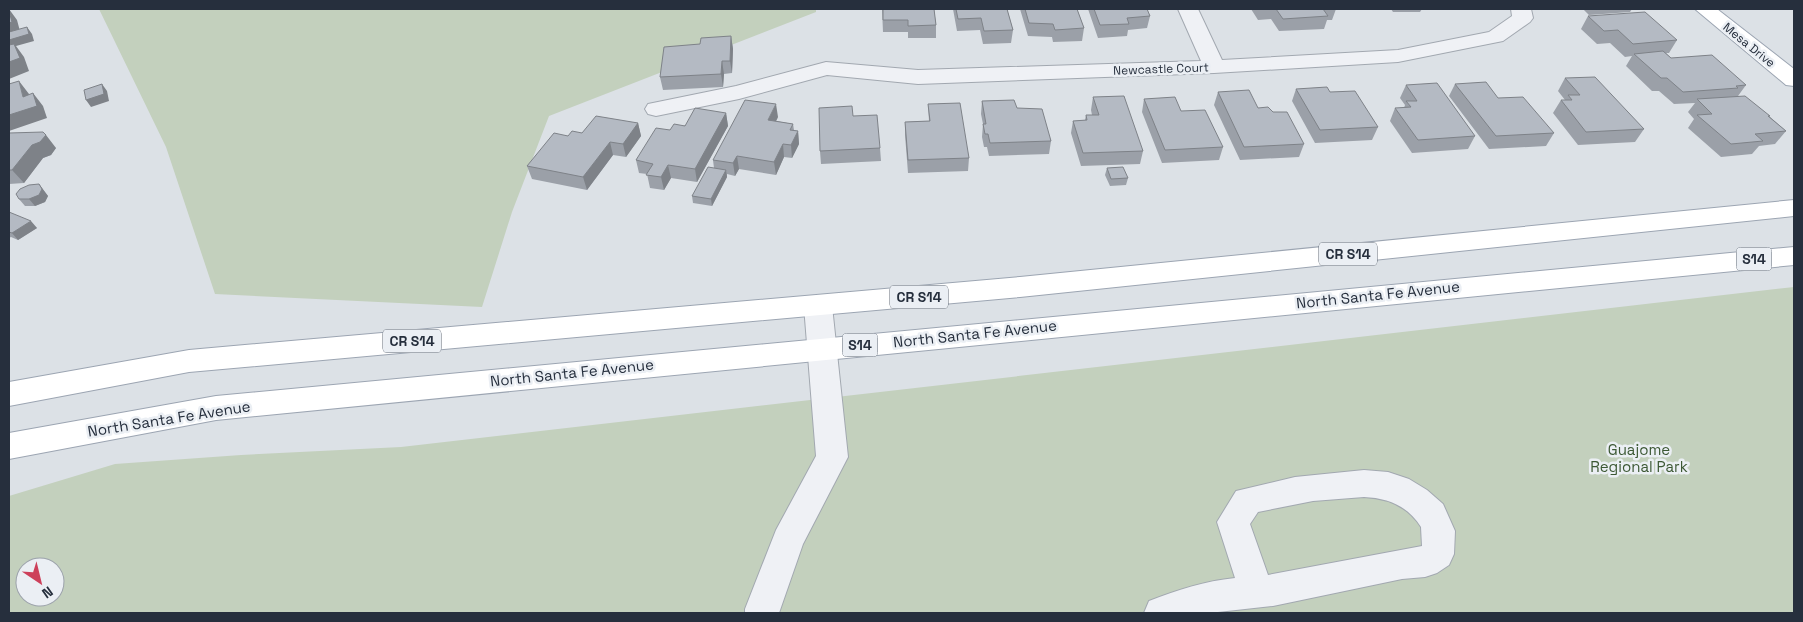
<svg xmlns="http://www.w3.org/2000/svg" width="1803" height="622" viewBox="0 0 1803 622" font-family="'Space Grotesk',sans-serif">
	<rect width="100%" height="100%" fill="#dce1e6"/>
	<path fill="#c3d0bd" fill-rule="evenodd" d="M99,9h717v3l-267,104 -37,96 -30,95 -267,-13 -49,-147z
		M1794,287v326h-1785v-117l106,-32 126,-9 160,-8zM25,567h30v30h-30z"/>
	<g fill="none" stroke-linecap="round" stroke-linejoin="round">
		<defs>
			<path id="minor" d="M1178,9h20l24,51 176,-10 91,-18 23,-16 -1,-7h20l2,9 -3,4 -27,19 -105,21 -184,11 -296,11 -91,-9 -88,24 -83,17 -8,-2 -3,-5 3,-5 88,-18 90,-24 92,8 283,-9z
				M818,296l10,3 4,7 16,151 -45,87 -24,69h-34v-4l31,-79 40,-74 -12,-150 4,-7z
				M1364,470l24,2 21,7 18,11 16,14 12,27 -1,23 -5,11 -12,8 -12,4 -23,2 -129,27 -64,7h-65l5,-12c28,-11 56,-20 86,-23l-18,-56 19,-31 59,-14zM1364,497c24,1 44,9 57,30l1,19 -154,29 -18,-51 8,-12 55,-11z"/>
			<path id="major" d="M1695,9h22l77,60v17l-8,-1z
				M1794,200v16l-774,81 -831,75 -180,34v-24l180,-32 831,-73z
				M1794,247v18l-1578,155 -207,39v-26l207,-37z"/>
		</defs>
		<use href="#minor" stroke="#a2a8b0" stroke-width="2"/>
		<use href="#major" stroke="#9ca5b2" stroke-width="2"/>
		<use href="#minor" fill="#eff1f5" fill-rule="evenodd"/>
		<use href="#major" fill="#fff" fill-rule="evenodd"/>
	</g>
	<path fill="#9ba0a8" d="M882,9h52l2,16v13h-28v-6h-25z
		M953,9h54l6,21 -2,13 -28,1 -3,-14 -23,1z
		M1020,9h57l7,19 -2,13 -29,1 -1,-5 -24,-1z
		M1088,9h59l3,7 -3,12 -19,2 -1,6 -29,2z
		M1251,9h85l-4,11h-5l-3,9 -45,2 -8,-12 -13,1z
		M1391,9h31l-2,3h-27z
		M1579,9h53l-2,3 -41,3 -6,-6z
		M1588,16l89,24 -8,13h-3l5,5 75,27 -8,11 32,20h-1l17,15 -11,13 -16,2 -7,8 -31,3 -33,-29 6,-9 -6,-7 7,-9 -21,1 -15,-13h-7l-26,-25 6,-10 -7,1 -15,-14 -13,1 -16,-15z
		M731,36l2,13 -1,24 -8,1 -1,13 -60,3 -3,-13 40,-33z
		M1565,78l79,51 -9,13 -57,3 -25,-32 8,-13h4l-7,-9z
		M1455,84l43,14 56,35 -8,13 -57,3 -40,-53z
		M1406,85l69,51 -7,13 -56,4 -22,-32 5,-13h9l1,-3 -5,-7z
		M1296,89l34,3 48,35 -6,13 -57,3 -23,-42z
		M1218,92l40,16 46,36 -5,13 -59,3 -26,-55z
		M1093,97l50,54 -3,13 -59,2 -10,-33 2,-12 12,-1 1,-5h6l-1,-5z
		M1144,99l37,12 42,36 -4,13 -57,3 -20,-51z
		M982,101l35,7 34,33 -2,13 -60,2 -2,-9h-3l-2,-10 1,-13 -2,-10z
		M928,104l41,54 -1,13 -60,2 -3,-38v-13l24,-1z
		M726,113l2,13 -31,56 -26,-4 -7,12 -14,-2 -3,-14 -8,-1 -3,-13 34,-30z
		M853,116l27,32 1,13 -60,3 -1,-13z
		M778,117l-2,4 17,3 1,6 4,1 1,13 -7,14 -8,-1 -8,18 -37,-6 -4,7 -8,-2v3l-15,29 -19,-3 -1,-7 22,-28 -1,-8z
		M638,123l3,13 -15,21 -13,-2 -26,35 -55,-11 -5,-13 55,-33z
		M9,133l47,15 -5,7 -8,3 -19,25 -15,1z
		M1107,168l21,10 -2,7 -16,1 -5,-11z
		M39,184l9,12 -3,6 -10,4h-10l-6,-7z
		M9,212l28,16 -19,12 -7,-3 -2,1z"/>
	<path fill="#7e8288" d="M9,9l8,11 4,15 -12,4z
		M27,27l5,7 2,7 -18,5 8,11 5,14 -20,8v-39z
		M731,36l2,13 -1,24 -2,-12z
		M722,61l2,13 -1,13 -2,-13z
		M19,81l10,13 4,13v-14l10,13 4,12 -38,13v-16l14,-18z
		M102,84l5,7 2,10 -18,6 -5,-7z
		M776,104l2,13 -8,16 -2,-13z
		M726,113l2,13 -31,56 -2,-13z
		M638,123l3,13 -15,21 -3,-13z
		M798,131l1,13 -7,14 -1,-13z
		M46,135l10,13 -5,7 -8,3 -19,25 -12,-13 20,-25z
		M610,142l3,13 -26,35 -4,-13z
		M783,144l1,13 -8,18 -2,-13z
		M737,156l2,13 -4,7 -2,-13z
		M668,165l3,13 -7,12 -3,-13z
		M726,170l1,7 -15,29 -1,-7z
		M39,184l9,12 -3,6 -10,4 -6,-7z
		M31,221l6,7 -19,12 -6,-7z"/>
	<path fill="#b4bac3" stroke="#7e8288" d="M883,9h51l2,16 -28,1v-6h-25z
		M956,9h51l6,21 -29,1 -3,-13 -23,1z
		M1025,9h52l7,19 -29,2 -2,-6 -24,-1z
		M1094,9h53l3,7 -23,2 2,6 -29,1z
		M1276,9h47l5,7 -45,3z
		M9,11l3,11 -3,1z
		M1645,12l32,28 -44,4 -15,-14 -14,1 -16,-15z
		M27,27l2,7 -20,6v-8z
		M731,36l-1,25h-8l-1,13 -61,3 4,-30 36,-3 1,-6z
		M14,44l6,14 -11,4v-17z
		M1663,51l8,7 41,-3 34,30 -10,1 2,2 -55,4 -16,-14h-6l-27,-24z
		M1595,77l49,52 -58,3 -25,-32h11l-4,-5h12l-15,-17z
		M19,81l4,16 10,-4 4,13 -28,9v-31z
		M1486,82l12,16 25,-1 31,36 -58,3 -41,-52z
		M1437,83l38,53 -57,4 -23,-32 16,-1 -5,-6h11l-11,-16z
		M102,84l2,10 -18,6 -2,-10z
		M1327,87l3,5 25,-1 23,36 -58,3 -24,-41z
		M1249,90l9,18 10,-1 5,5h14l17,32 -60,3 -26,-55z
		M1124,96l19,55 -60,2 -10,-32 14,-1 -1,-5h13l-6,-18z
		M1745,96l25,20h-2l18,15 -31,3 8,7 -32,3 -34,-29 15,-1 -15,-15z
		M1175,97l6,14 24,-1 18,37 -58,3 -21,-51z
		M745,100l31,4 -8,16 25,4 -3,6 8,1 -7,14 -8,-1 -9,18 -37,-6 -4,7 -20,-3z
		M1014,100l3,8 25,1 9,32 -61,2 -2,-9h-3l-2,-10h3l-4,-23z
		M960,103l9,55 -61,2 -3,-38 25,-1 -2,-17z
		M852,106l1,10 24,-1 3,33 -60,3 -1,-43z
		M695,108l31,5 -31,56 -27,-4 -7,12 -15,-2 7,-11 -17,-4 20,-32 14,2 4,-6 11,2z
		M596,116l42,7 -15,21 -13,-2 -27,35 -56,-11 27,-33 14,3 4,-5 10,2z
		M43,132l3,3 -6,7 -8,3 -20,25h-3v-37z
		M708,167l18,3 -15,29 -19,-3z
		M1123,167l5,11 -17,1 -4,-11z
		M39,184l3,5 -3,6 -10,4h-10l-3,-5 4,-5 9,-4z
		M9,212l22,9 -19,12 -3,-1z"/>
	<g text-anchor="middle" stroke-width="5" stroke-linejoin="round" paint-order="stroke">
		<g font-size="12" fill="#262f3d" stroke="#ebeff4">
			<text transform="translate(1749 45) rotate(39)" y="4">Mesa Drive</text>
			<text transform="translate(1161 69) rotate(-2)" y="4">Newcastle Court</text>
		</g>
		<g fill="#ebeff4" stroke="#616974" stroke-width="1">
			<rect x="1319" y="242.5" width="58" height="23" rx="4"/>
			<rect x="1736.5" y="247.5" width="35" height="23" rx="4"/>
			<rect x="890" y="285.5" width="58" height="23" rx="4"/>
			<rect x="383" y="329.5" width="58" height="23" rx="4"/>
			<rect x="842.5" y="333.5" width="35" height="23" rx="4"/>
		</g>
		<g font-size="14" font-weight="bold" fill="#262f3d">
			<text x="1348" y="259">CR S14</text>
			<text x="1754" y="264">S14</text>
			<text x="919" y="302">CR S14</text>
			<text x="412" y="346">CR S14</text>
			<text x="860" y="350">S14</text>
		</g>
		<g font-size="15" fill="#262f3d" stroke="#ebeff4">
			<text transform="translate(1378 295) rotate(-6)" y="5">North Santa Fe Avenue</text>
			<text transform="translate(975 334) rotate(-6)" y="5">North Santa Fe Avenue</text>
			<text transform="translate(572 373) rotate(-6)" y="5">North Santa Fe Avenue</text>
			<text transform="translate(169 419) rotate(-9)" y="5">North Santa Fe Avenue</text>
		</g>
		<g font-size="15" fill="#3c5834" stroke="#ebeff4">
			<text x="1639" y="455">Guajome<tspan x="1639" dy="17">Regional Park</tspan></text>
		</g>
	</g>
	<rect width="1803" height="622" fill="none" stroke="#262f3d" stroke-width="20"/>
	<g transform="translate(40 582) rotate(145)"><circle r="24" fill="#ebeff4" stroke="#9ca2ab"/>
	<path d="M0-4L9 19L0 12L-9 19Z" fill="#cd405a"/>
	<text y="-8" font-size="14" font-weight="bold" text-anchor="middle" fill="#262f3d">N</text>
	</g>
</svg>
